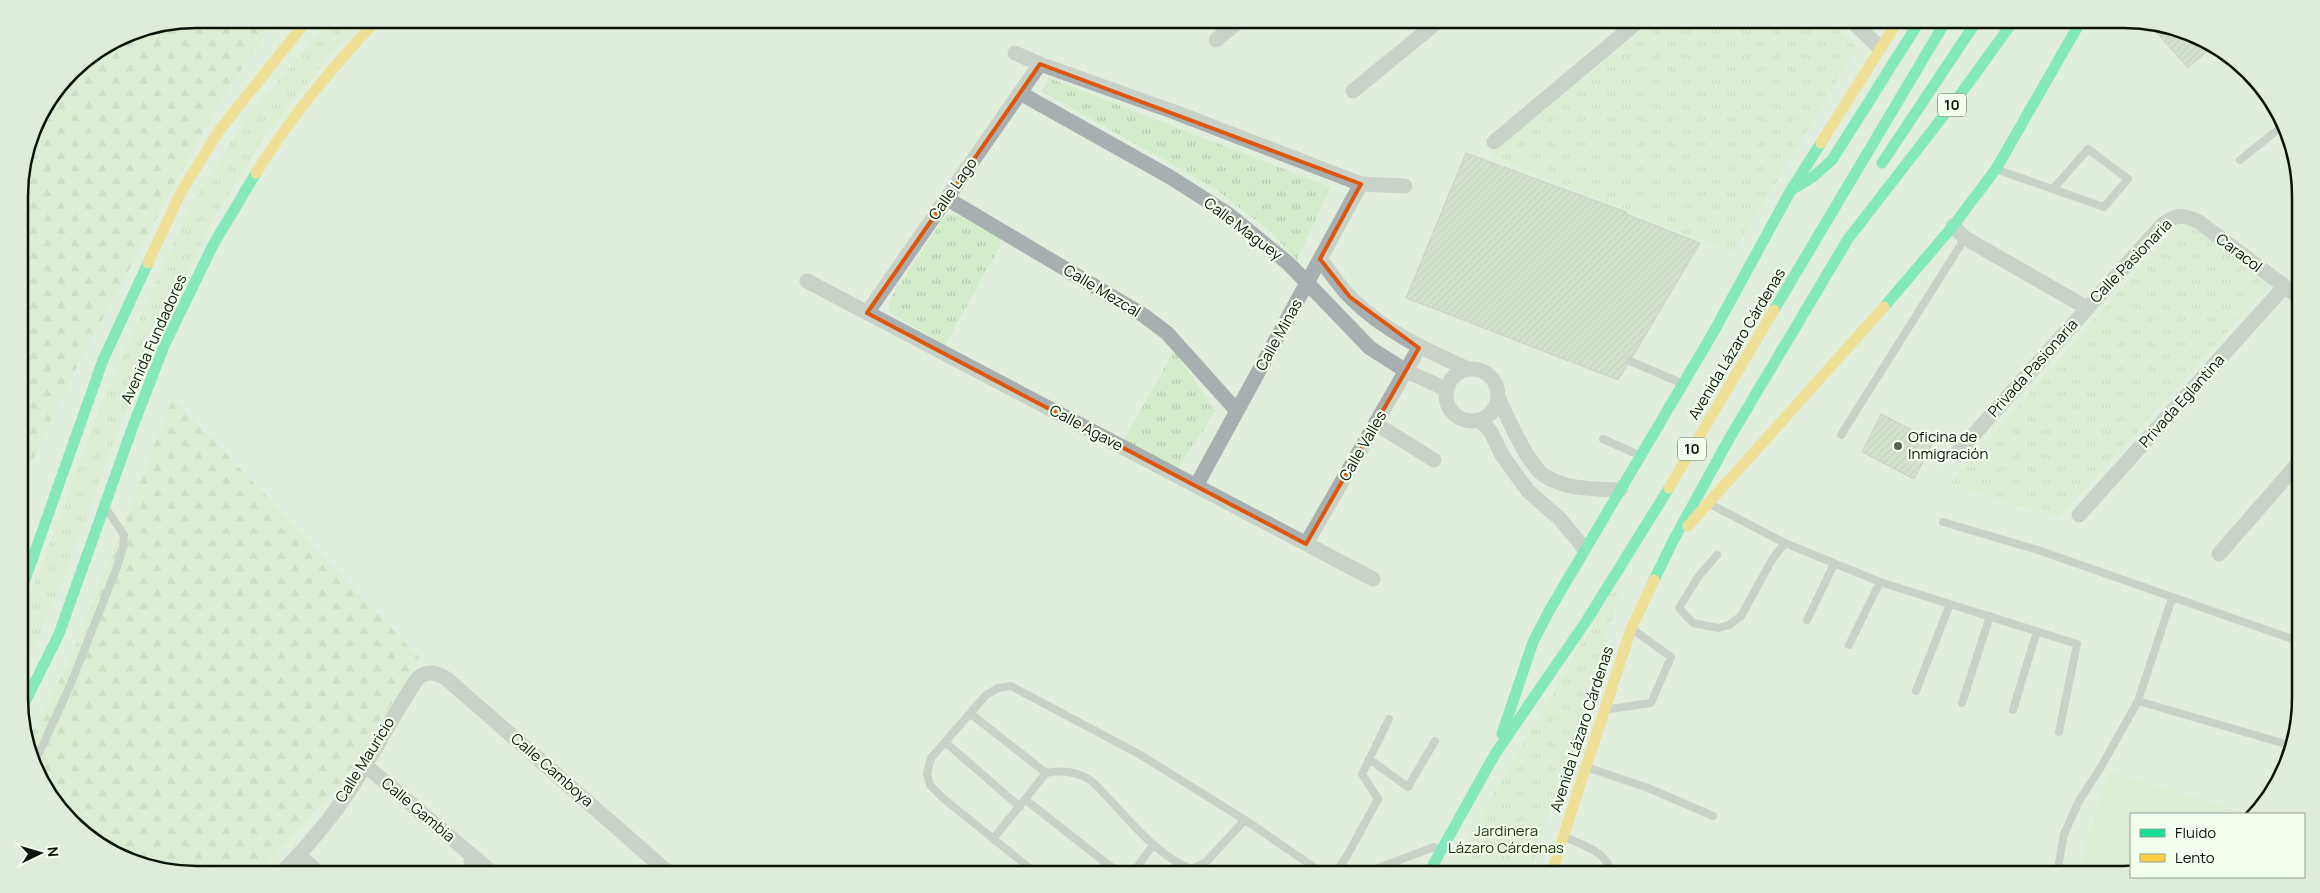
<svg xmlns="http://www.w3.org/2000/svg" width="2320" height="893" viewBox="0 0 2320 893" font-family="Manrope,sans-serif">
	<defs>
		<pattern id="grass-tufts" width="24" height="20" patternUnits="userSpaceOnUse" patternTransform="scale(1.25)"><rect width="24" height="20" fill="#d5eccb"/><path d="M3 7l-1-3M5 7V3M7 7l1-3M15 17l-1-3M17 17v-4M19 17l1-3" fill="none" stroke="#b6caad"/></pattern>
		<pattern id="forest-firs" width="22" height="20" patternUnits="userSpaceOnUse" patternTransform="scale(1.25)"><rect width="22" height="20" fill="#d5eccb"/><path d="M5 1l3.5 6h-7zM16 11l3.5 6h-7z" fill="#b6caad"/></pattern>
		<pattern id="building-hatch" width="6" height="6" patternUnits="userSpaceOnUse" patternTransform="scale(1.25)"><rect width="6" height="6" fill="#c3d1bd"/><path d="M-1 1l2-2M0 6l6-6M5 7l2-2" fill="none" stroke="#a6b3a1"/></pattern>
	</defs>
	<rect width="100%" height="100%" fill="#e2eedd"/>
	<path fill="url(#grass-tufts)" d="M335,19h36l-35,30 -69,84 -51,82 -53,110 -36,84 -64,171 -41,94 -1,-62 17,-37 63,-171 88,-195 55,-88 71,-83z
		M1656,19h172l30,29 -125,205 -243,-98z
		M1049,78l282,109 -34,73 -26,-28 -57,-44 -173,-97z
		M954,213l47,26 -2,9 -54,97 -56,-33v-11l56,-85z
		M2182,220l88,65 -211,233 -110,-34z
		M1174,351l42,60 -39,59 -56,-25z
		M1613,590l7,5 -90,279h-83z"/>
	<path fill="url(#forest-firs)" d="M195,19h81l-61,90 -136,254 -58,122 -2,-302 18,-66 42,-54 49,-31z
		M173,398l247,260 -75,121 -87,95h-63l-57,-9 -76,-51 -35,-73 42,-78z"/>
	<path fill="#d5eccb" d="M2109,771l139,43h-117v60h-33l-19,-6z"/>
	<path fill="url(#building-hatch)" stroke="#a7b0a3" d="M2148,23l34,5 33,16 -27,24z
		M1466,153l160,59v2l74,29 -67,113 -8,2 2,8 -9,14 -212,-82z
		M1881,414l53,27 -20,38 -52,-27z"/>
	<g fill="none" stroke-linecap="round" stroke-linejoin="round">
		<path stroke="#a8afb1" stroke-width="8" d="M2240,160l41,-33
			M1998,170l106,37 24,-28 -40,-30 -35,40
			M1630,361l51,22
			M1841,435l124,-197
			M1603,439l36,16
			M1710,504l75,39 95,39 197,62 -18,88
			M1943,522l95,28 263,92
			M1717,555l-19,22 -19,31 14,15 25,5 11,-3 12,-9 32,-58 12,-15
			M1807,620l27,-56
			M1849,645l31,-63
			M1916,691l34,-87
			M2138,701l155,45
			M1962,703l28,-87
			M1610,709l41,-6 20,-46 -36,-26
			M2013,710l24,-79
			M971,714l75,59
			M945,742l75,65
			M1369,759l39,28 27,-46
			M36,760l36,-79 45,-114 6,-20 1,-12 -17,-25
			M1589,768l59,20 65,28
			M1026,800l94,74
			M1567,838c23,10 35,12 47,36
			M993,839l53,-66c15,-3 30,-2 44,7 7,5 13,13 19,19 24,25 49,57 82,70l15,-7 39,-42
			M1037,874l-93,-75 -14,-14 -3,-11 4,-16 55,-63 12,-7 13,-2 128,68 106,66 79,54
			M1132,874l21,-29
			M1335,874l13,-20 30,-55 -16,-25 27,-55
			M1362,874l72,-27
			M2057,874l7,-40 15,-33 22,-34 37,-66 34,-103"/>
		<path stroke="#a8afb1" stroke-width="15" d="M1850,19l29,28
			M1216,40l26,-21
			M1015,53l25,11 137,49 184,71 44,2
			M1353,91l88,-72
			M1020,93l150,84 58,37 61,50 81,84 36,23 40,18
			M1494,142l147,-123
			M946,198l197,117 24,18 70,78
			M1953,226l12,12 122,70
			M1320,259c10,13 20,28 31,39 33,33 74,52 115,70
			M807,281l566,298
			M867,313l173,-249
			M1446 395a26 26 0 1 1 52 0a26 26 0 1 1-52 0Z
			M1498,397c9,19 30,69 47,79 22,14 50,13 75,14
			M1480,420l11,12 11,23 26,36 32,28 24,29
			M1376,424l58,36
			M1959,451l204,-227c14,-10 20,-10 36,-2l101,76
			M1196,486l165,-302
			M2079,515l205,-228
			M1306,544l113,-196
			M2219,554l82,-94
			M365,765l129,109
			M299,855l21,19
			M471,855l1,19
			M280,874c26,-26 51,-55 71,-86 23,-35 42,-73 66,-109 10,-9 19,-7 30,0l223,195"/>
		<path stroke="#16e098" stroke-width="11" d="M1882,163l96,-144
			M1791,190l22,-13 19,-17 89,-141
			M1884,307l69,-81 43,-57 86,-150
			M1774,310l173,-291
			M1654,580l19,-39 56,-102 119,-200 114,-147 53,-73
			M21,591l82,-231 45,-97
			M22,708l37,-74 74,-208 31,-80 49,-101 43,-72
			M1502,734l31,-92 16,-31 164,-278 78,-143 30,-47
			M1428,874l67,-120 92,-134 82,-132"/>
		<path stroke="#ffcf43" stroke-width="11" d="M1821,143l78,-124
			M256,173c35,-56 76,-106 122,-154
			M148,263l32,-69 38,-62 90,-113
			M1669,488l105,-178
			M1688,526l196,-219
			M1551,874l80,-245 23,-49"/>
	</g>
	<path d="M0 0H2320V893H0ZM1040,64l321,120 -41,75 30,38 69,51 -113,196 -439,-231z" fill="#e2eedd" fill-opacity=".55" fill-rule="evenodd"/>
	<path fill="none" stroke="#dd560c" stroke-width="4" stroke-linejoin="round" d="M1040,64l321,120 -41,75 30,38 69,51 -113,196 -439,-231z"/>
	<circle fill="#576053" stroke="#f2ffed" stroke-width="2" cx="1898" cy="446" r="5"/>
	<g text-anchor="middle" stroke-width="4.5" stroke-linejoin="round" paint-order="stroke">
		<g fill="#f2ffed" stroke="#515a4d" stroke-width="1">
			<rect x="1938" y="93.5" width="28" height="23" rx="4"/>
			<rect x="1678" y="437.5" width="28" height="23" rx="4"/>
		</g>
		<g font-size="14" font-weight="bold" fill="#0c1309">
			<text x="1952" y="110">10</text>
			<text x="1692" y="454">10</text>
		</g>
		<g font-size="15" fill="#0c1309" stroke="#f2ffed">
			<text transform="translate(953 189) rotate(-55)" y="5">Calle Lago</text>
			<text transform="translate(1243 229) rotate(37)" y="5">Calle Maguey</text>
			<text transform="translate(2239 253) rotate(37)" y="5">Caracol</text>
			<text transform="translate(2131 261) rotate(-46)" y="5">Calle Pasionaria</text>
			<text transform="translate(1102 291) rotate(31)" y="5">Calle Mezcal</text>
			<text transform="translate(1279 335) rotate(-61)" y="5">Calle Minas</text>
			<text transform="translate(154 339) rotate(-66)" y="5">Avenida Fundadores</text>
			<text transform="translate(1737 344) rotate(-59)" y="5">Avenida Lázaro Cárdenas</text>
			<text transform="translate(2033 368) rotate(-48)" y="5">Privada Pasionaria</text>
			<text transform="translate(2182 401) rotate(-48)" y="5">Privada Eglantina</text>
			<text transform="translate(1086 428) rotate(28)" y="5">Calle Agave</text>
			<text transform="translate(1363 446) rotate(-60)" y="5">Calle Valles</text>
			<text transform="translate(1582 729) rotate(-72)" y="5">Avenida Lázaro Cárdenas</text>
			<text transform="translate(365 760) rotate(-58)" y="5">Calle Mauricio</text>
			<text transform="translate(552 770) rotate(41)" y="5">Calle Camboya</text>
			<text transform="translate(418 810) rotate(40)" y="5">Calle Gambia</text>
		</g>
		<g font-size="15" fill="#0c1309" stroke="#f2ffed" text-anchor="start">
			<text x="1908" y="442">Oficina de<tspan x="1908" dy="17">Inmigración</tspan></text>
		</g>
		<g font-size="15" fill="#19360a" stroke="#f2ffed">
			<text x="1506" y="836">Jardinera<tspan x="1506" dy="17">Lázaro Cárdenas</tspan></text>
		</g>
	</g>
	<path d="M0 0H2320V893H0ZM196 28H2124A168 168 0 0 1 2292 196V698A168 168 0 0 1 2124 866H196A168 168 0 0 1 28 698V196A168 168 0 0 1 196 28Z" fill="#e0ecdb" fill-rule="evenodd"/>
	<path fill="none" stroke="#0c1309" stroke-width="2.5" d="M196 28H2124A168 168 0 0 1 2292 196V698A168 168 0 0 1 2124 866H196A168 168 0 0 1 28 698V196A168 168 0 0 1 196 28Z"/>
	<rect x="2130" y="813" width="175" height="65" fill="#f2ffed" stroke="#96a192"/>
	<rect x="2140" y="829" width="25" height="8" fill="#16e098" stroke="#96a192"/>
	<text x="2175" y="838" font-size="15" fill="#0c1309">Fluido</text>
	<rect x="2140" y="854" width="25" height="8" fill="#ffcf43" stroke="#96a192"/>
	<text x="2175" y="863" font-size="15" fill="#0c1309">Lento</text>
	<g transform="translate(40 853) rotate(85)" stroke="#f2ffed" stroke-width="4" paint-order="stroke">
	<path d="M0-4L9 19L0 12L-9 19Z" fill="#0c1309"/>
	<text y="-8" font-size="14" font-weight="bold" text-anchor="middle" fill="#0c1309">N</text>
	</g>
</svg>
